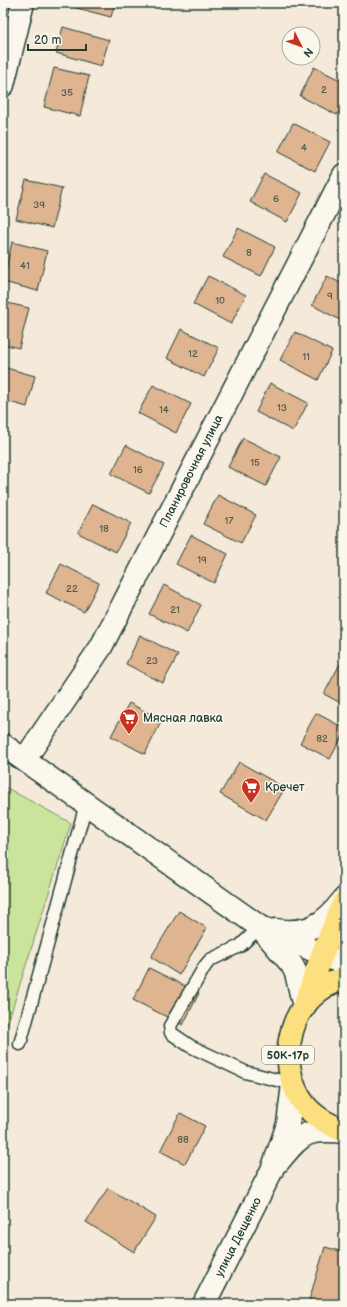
<svg xmlns="http://www.w3.org/2000/svg" width="347" height="1307" viewBox="0 0 347 1307" font-family="'Balsamiq Sans',sans-serif">
	<rect width="100%" height="100%" fill="#f5eada"/>
	<filter id="ink" filterUnits="userSpaceOnUse"><feTurbulence type="fractalNoise" baseFrequency=".025" numOctaves="2"/><feDisplacementMap in="SourceGraphic" scale="8" xChannelSelector="R" yChannelSelector="G"/><feConvolveMatrix kernelMatrix="1 2 1 2 8 2 1 2 1" color-interpolation-filters="sRGB"/></filter>
	<g filter="url(#ink)">
		<path fill="#cbe49b" stroke="#759068" d="M3,786l68,37 -68,215z"/>
		<path fill="#dfb490" stroke="#1f3d34" d="M66,3h49l-4,14 -46,-12z
			M63,27l46,13 -8,26 -45,-13z
			M314,67l30,15v20l-7,13 -37,-19z
			M54,68l35,8 -9,40 -36,-9z
			M293,123l37,19 -15,29 -37,-19z
			M264,174l38,19 -15,29 -37,-20z
			M26,180l36,8 -10,40 -36,-9z
			M238,228l37,19 -14,29 -38,-19z
			M12,242l35,9 -9,40 -35,-9z
			M344,244v13l-5,-3z
			M208,276l38,19 -15,29 -38,-20z
			M327,276l17,9v37l-32,-17z
			M3,302l26,6 -10,40 -16,-4z
			M181,329l38,19 -15,29 -37,-19z
			M295,332l37,19 -14,29 -38,-20z
			M3,367l32,9 -8,31 -24,-7z
			M270,383l38,20 -15,28 -37,-19z
			M153,385l38,19 -15,29 -38,-20z
			M243,438l38,19 -15,29 -38,-19z
			M126,445l38,20 -15,28 -38,-19z
			M218,495l38,20 -15,28 -38,-19z
			M93,504l38,19 -15,29 -38,-19z
			M191,535l37,19 -14,29 -38,-19z
			M61,564l38,19 -15,29 -38,-19z
			M164,585l37,20 -14,28 -38,-19z
			M140,635l38,20 -15,28 -37,-19z
			M340,664l4,2v39l-20,-11z
			M129,703l33,17 -17,34 -34,-18z
			M316,713l28,15v5l-14,26 -30,-16z
			M239,762l46,26 -19,32 -46,-26z
			M179,911l28,17 -28,47 -28,-18z
			M149,968l50,25 -16,32 -50,-25z
			M180,1113l25,13 -20,38 -25,-13z
			M108,1188l48,29 -22,35 -48,-30z
			M325,1247l19,5 -1,52h-35z"/>
		<g fill="none" stroke-linecap="round" stroke-linejoin="round">
			<defs>
				<path id="service" d="M260,927l-20,19 -30,14 -5,6 -35,60 1,7 19,13 55,26 48,12
					M20,1044l66,-240"/>
				<path id="minor" d="M3,85l20,-82
					M25,759l76,-112 243,-472
					M279,1161c23,-28 28,-33 65,-29
					M204,1304l68,-134 16,-46 5,-40"/>
				<path id="tertiary" d="M3,745l257,182 84,37
					M275,930c33,5 49,-5 69,-31
					M265,933l27,32 4,8 8,34"/>
				<path id="primary" d="M344,979c-54,13 -71,83 -40,125 11,14 25,20 40,27
					M305,1004l17,-49 22,-53"/>
			</defs>
			<use href="#service" stroke="#1f3d34" stroke-width="15"/>
			<use href="#minor" stroke="#1f3d34" stroke-width="25"/>
			<use href="#tertiary" stroke="#1f3d34" stroke-width="25"/>
			<use href="#primary" stroke="#1f3d34" stroke-width="25"/>
			<use href="#service" stroke="#fbf7ec" stroke-width="12"/>
			<use href="#minor" stroke="#fbf7ec" stroke-width="22"/>
			<use href="#tertiary" stroke="#fbf7ec" stroke-width="22"/>
			<use href="#primary" stroke="#fce080" stroke-width="22"/>
		</g>
	</g>
	<defs>
		<symbol id="supermarket-pin" viewBox="-11 -11 22 30"><path d="M0 17L-7.5 6A9.5 9.5 0 1 1 7.5 6Z" fill="#c8321e" stroke="#fbf7ec"/><path d="M-6-5.5h2.5l.6 2H6L4.5 2H-2.5L-4.4-4H-6ZM-1.5 3.2a1.3 1.3 0 1 0 .1 0ZM3 3.2a1.3 1.3 0 1 0 .1 0Z" fill="#fff"/></symbol>
	</defs>
	<g fill-rule="evenodd">
		<use href="#supermarket-pin" x="118" y="707" width="22" height="30"/>
		<use href="#supermarket-pin" x="240" y="776" width="22" height="30"/>
	</g>
	<g text-anchor="middle" stroke-width="3" stroke-linejoin="round" paint-order="stroke">
		<g font-size="10" fill="#4f5b4b">
			<text x="324" y="93">2</text>
			<text x="67" y="96">35</text>
			<text x="304" y="151">4</text>
			<text x="276" y="202">6</text>
			<text x="39" y="208">39</text>
			<text x="249" y="256">8</text>
			<text x="25" y="269">41</text>
			<text x="330" y="299">9</text>
			<text x="220" y="304">10</text>
			<text x="193" y="357">12</text>
			<text x="306" y="360">11</text>
			<text x="282" y="411">13</text>
			<text x="164" y="413">14</text>
			<text x="255" y="466">15</text>
			<text x="138" y="473">16</text>
			<text x="229" y="524">17</text>
			<text x="104" y="532">18</text>
			<text x="202" y="563">19</text>
			<text x="72" y="592">22</text>
			<text x="175" y="613">21</text>
			<text x="152" y="664">23</text>
			<text x="322" y="742">82</text>
			<text x="183" y="1143">88</text>
		</g>
		<rect fill="#fbf7ec" stroke="#61756b" stroke-width="1" x="262" y="1046" width="52" height="18" rx="3"/>
		<g font-size="11" font-weight="bold" fill="#1f3d34">
			<text x="288" y="1059">50К-17р</text>
		</g>
		<g font-size="12" fill="#1f3d34" stroke="#fbf7ec">
			<text transform="translate(191 471) rotate(-63)" y="4">Планировочная улица</text>
			<text transform="translate(238 1237) rotate(-63)" y="4">улица Дещенко</text>
		</g>
		<g font-size="12" fill="#1f3d34" stroke="#fbf7ec" text-anchor="start">
			<text x="143" y="722">Мясная лавка</text>
			<text x="265" y="791">Кречет</text>
		</g>
	</g>
	<rect width="347" height="1307" fill="none" stroke="#fbf7ec" stroke-width="16"/>
	<rect x="8" y="8" width="331" height="1291" fill="none" stroke="#1f3d34" stroke-width="1.5" filter="url(#ink)"/>
	<g transform="translate(301 46) rotate(132)"><circle r="19" fill="#fbf7ec" stroke="#a3ada2"/>
	<path d="M0-3L7 15L0 10L-7 15Z" fill="#c8321e"/>
	<text y="-6" font-size="11" font-weight="bold" text-anchor="middle" fill="#1f3d34">N</text>
	</g>
	<path d="M28 44v6h58v-6" fill="none" stroke="#1f3d34" stroke-width="2"/>
	<text x="34" y="44" font-size="12" fill="#1f3d34" stroke="#fbf7ec" stroke-width="3" paint-order="stroke">20 m</text>
</svg>
